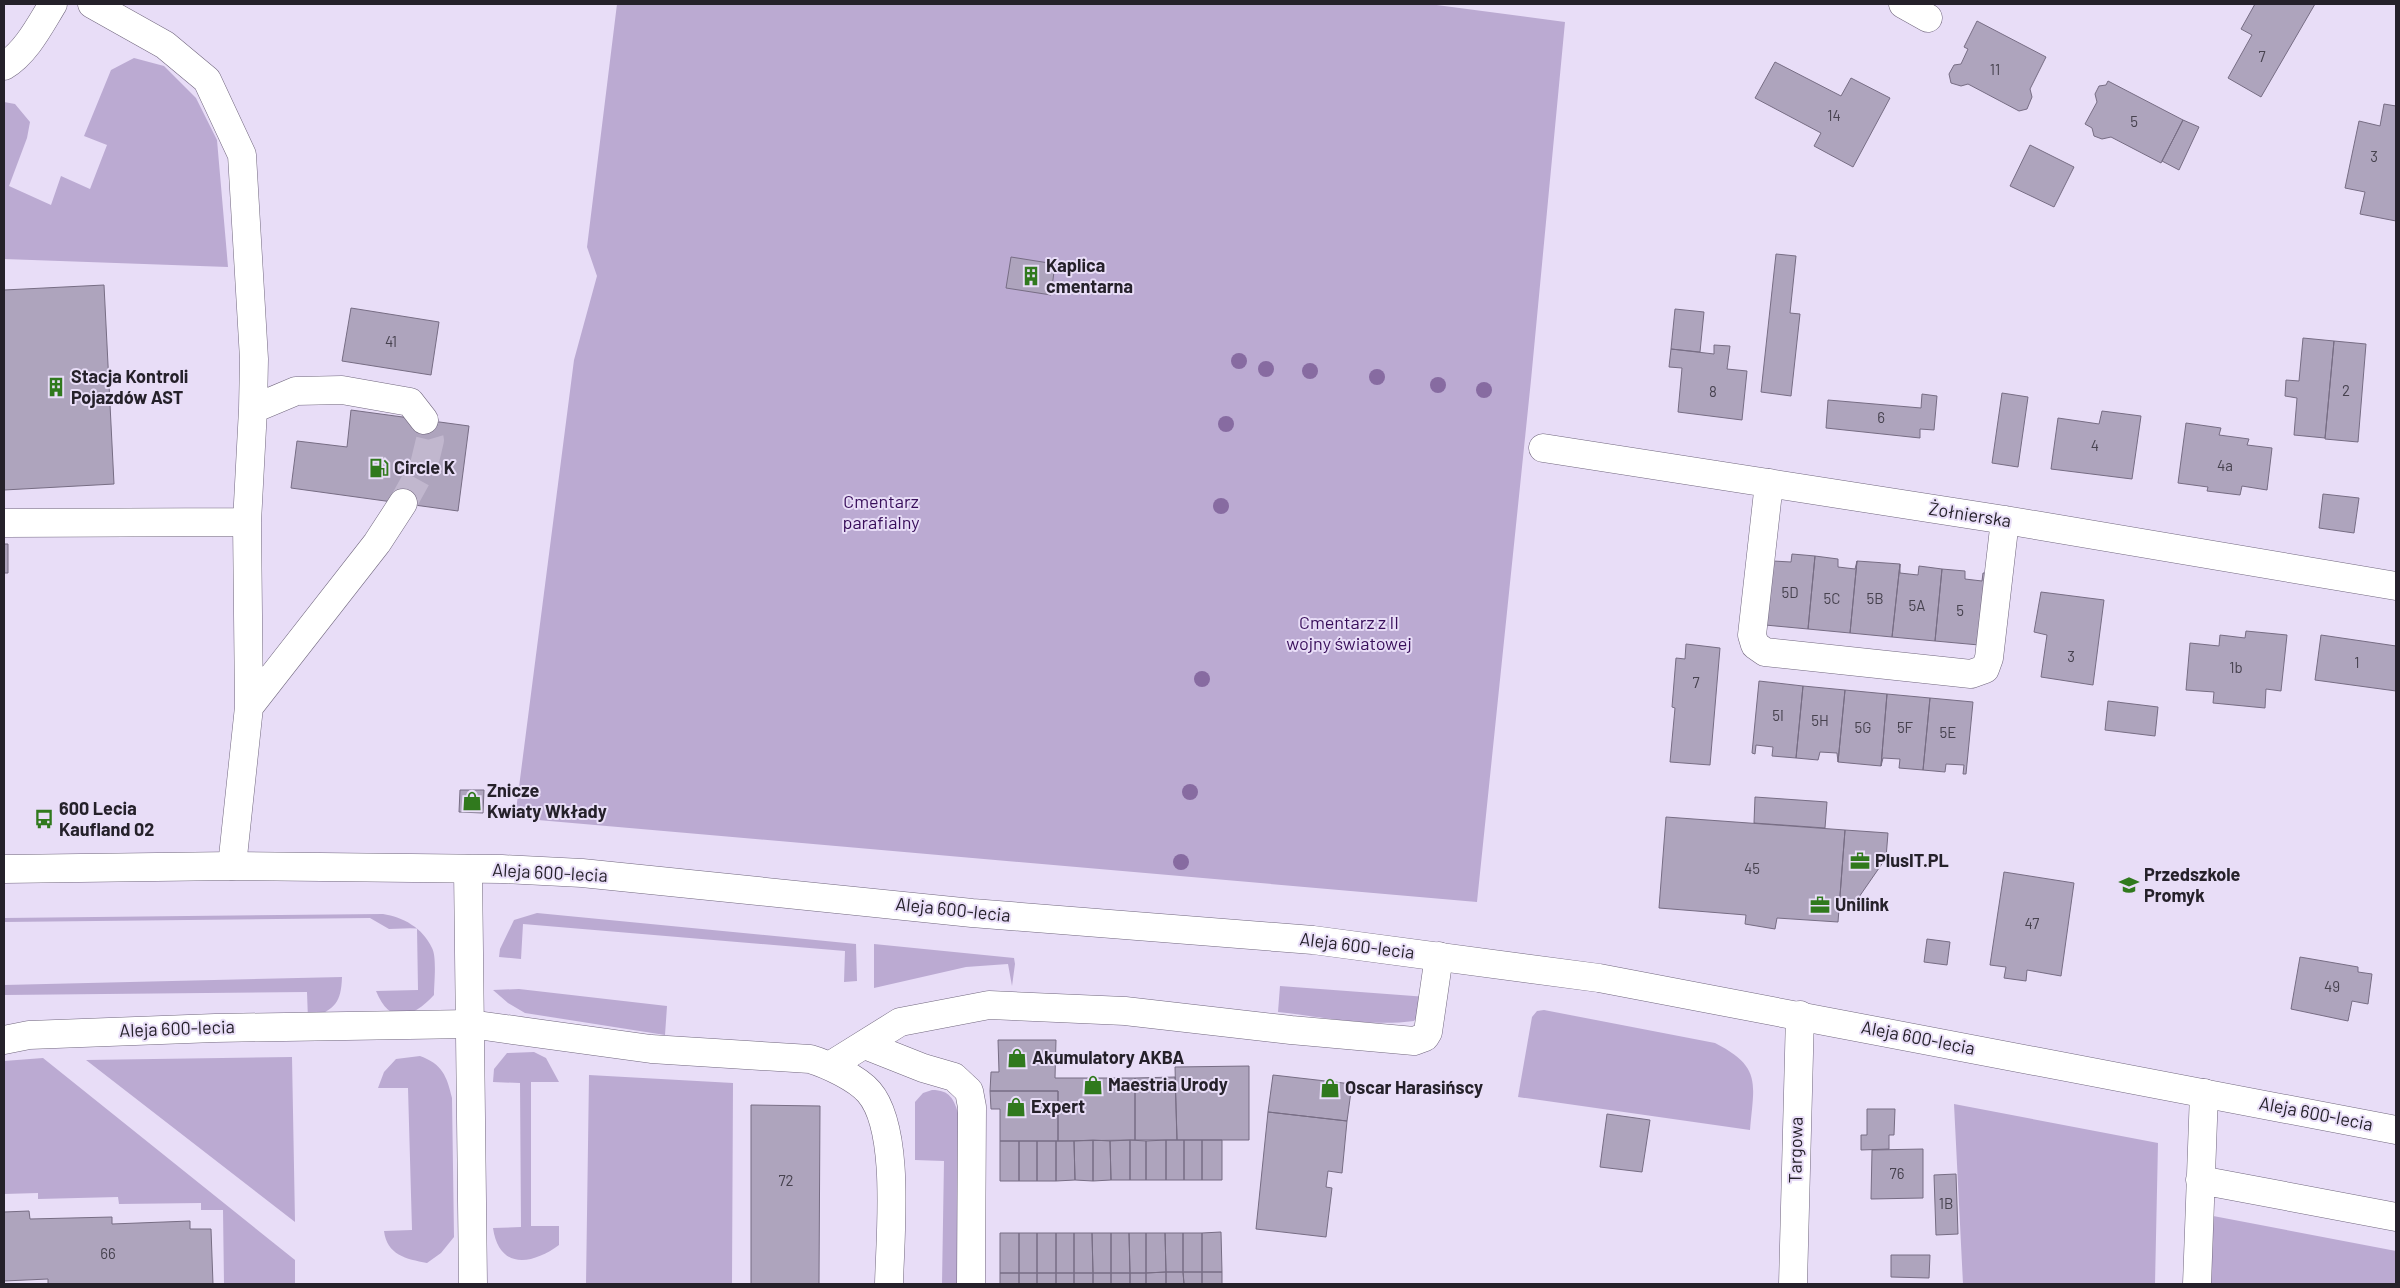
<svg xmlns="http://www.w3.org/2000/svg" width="2400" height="1288" viewBox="0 0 2400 1288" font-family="Barlow,sans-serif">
	<rect width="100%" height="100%" fill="#e8ddf7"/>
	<path fill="#bbaad2" d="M617,4h812l136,18 -34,358 -54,522 -962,-84 59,-458 23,-84 -10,-29z
		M134,58l30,8 32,32 21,42 11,127 -224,-8v-157l11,2 15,18 -3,16 -18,48 42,19 10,-29 29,13 17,-44 -23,-9 27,-66z
		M537,913l319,31 1,37 -13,1 1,-31 -322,-27 -2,35 -22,-2 1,-8 14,-29z
		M383,914c20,3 40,14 49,34 5,9 2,36 2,47 -21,23 -44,31 -58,-4l42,-1 -1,-62 -28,1 -19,-11 -366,4v-4z
		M874,944l140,14 1,6 -3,22 -4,-22 -42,3 -92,21z
		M342,977c-1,28 -8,32 -34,43l-1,-28 -303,3v-10z
		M1280,986l147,11 -4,14 -9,10c-44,6 -92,-4 -136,-9z
		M519,989l148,17 -2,29 -140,-22 -17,-10 -15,-13z
		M1544,1010l171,33c47,24 39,40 35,87l-232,-33 14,-80 5,-6z
		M534,1052l12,6 13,24h-28v144h28v19c-27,20 -60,25 -66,-17l28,-1 -1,-144 -27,-1 1,-13 13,-16z
		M420,1056c22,8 27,20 32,42l2,139 -13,16 -14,10c-21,-4 -40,-8 -43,-32l28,-1 -4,-142h-30l6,-16 12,-13z
		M292,1057l3,165 -209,-162z
		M43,1058l252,202v24h-71l-1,-74h-22v-7l-82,1 -1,-7 -80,2v-6l-34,1v-133z
		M589,1075l144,8 -1,201h-146z
		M932,1090c18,0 22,9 27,26l-1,168h-16l2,-123 -29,-1v-58l8,-9z
		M1954,1104l204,39 -3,141h-192z
		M2208,1215l188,36v33h-190z"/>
	<path fill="#aea4bd" stroke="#776d84" d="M2255,4h60l-54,93 -33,-19 24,-43 -11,-6z
		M1977,21l69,36 -16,32 2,8 -5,12 -8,2 -51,-27 -7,2 -10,-3 -2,-9 5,-9 7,-1 7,-15 -4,-2z
		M1775,62l66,34 10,-18 39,20 -37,69 -39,-21 7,-13 -66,-35z
		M2108,81l75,39 -22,43 -50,-26 -9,2 -8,-3 -2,-8 -7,-4 12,-22 -2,-8 4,-8 7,-1z
		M2384,104l12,2v115l-36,-7 5,-22 -20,-4 14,-67 21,5z
		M2183,120l16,7 -20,43 -17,-9z
		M2030,145l44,22 -20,40 -44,-21z
		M1776,254l20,2 -6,57 10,1 -9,82 -30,-4z
		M1011,257l44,7 -4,31 -45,-7z
		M104,285l10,199 -110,6v-200z
		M351,308l88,14 -8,53 -89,-14z
		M1675,309l29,3 -4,40 -29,-3z
		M2303,338l31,3 -9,97 -31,-3 3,-37 -12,-2 1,-16 13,1z
		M2334,341l32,3 -8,98 -33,-3z
		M1714,345l16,1 -3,23 20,2 -5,49 -64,-8 4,-44 -13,-1 2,-18 43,5z
		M2002,393l26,4 -10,70 -26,-4z
		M1922,394l15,2 -3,34 -14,-1v9l-94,-10 2,-28 93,8z
		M351,410l118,16 -11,85 -167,-23 6,-47 50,6z
		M2102,411l39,5 -9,63 -81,-10 7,-51 41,6z
		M2186,423l35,5 -2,7 30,4 -2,6 25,3 -5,42 -25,-4 -2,9 -33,-4 1,-4 -30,-4z
		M2323,494l36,4 -5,35 -35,-5z
		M4,544h4v29h-4z
		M1792,554l23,2 -7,73 -43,-4 8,-64 18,1z
		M1815,556l23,3v8l17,2 2,-8 -7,72 -42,-4z
		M1857,561l43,3 -8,73 -42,-4z
		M1900,564v9l18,2 1,-9 23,3 -7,72 -43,-4z
		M1942,569l23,2v8l17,2 1,-8h3l-7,72 -44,-4z
		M2041,592l63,8 -11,85 -52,-8 6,-42 -13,-3z
		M2246,631l41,4 -6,56 -15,-2 -1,19 -52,-5 1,-11 -28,-2 4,-47 29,3 1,-11 25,3z
		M2321,635l75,11v45l-81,-11z
		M1686,644l34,4 -10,117 -40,-3 5,-54 -3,-1 4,-49 9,1z
		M1759,681l44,5 -7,72 -24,-2 1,-9 -17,-2 -1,9 -3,-1z
		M1803,686l42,4 -7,72 -1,-9 -17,-1 -2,8 -22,-2z
		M1845,690l42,4 -6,72 -43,-4z
		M1887,694l43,4 -7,72 -24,-2 1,-9 -17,-1 -2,8z
		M1930,698l43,4 -7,72h-3l1,-9 -18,-1 -1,8 -22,-2z
		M2108,701l50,6 -3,29 -50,-6z
		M460,790h24l-1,23 -24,-1z
		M1755,797l72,5 -2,26 -71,-5z
		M1666,817l179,13 -7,92 -61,-4 -2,11 -30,-5 1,-9 -87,-7z
		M1845,830l43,3 -2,25 -36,52 -11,-1z
		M2004,872l70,11 -13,93 -34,-6 -1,11 -22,-3 2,-11 -16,-2z
		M1927,939l23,3 -3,23 -23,-3z
		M2300,957l58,10v5l14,2 -4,30 -16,-3 -4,20 -57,-12z
		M998,1040h58l-1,38h80v62l-77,1v-50h-68l1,-19h8z
		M1249,1066v74h-72l-2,-73z
		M1273,1075l79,9 -5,37 -79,-9z
		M1175,1077l2,63h-42v-62z
		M990,1091h68v50h-58v-32h-9z
		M751,1105l69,1 -1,178h-68z
		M1867,1109h28l-1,26h-5v14l-28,1v-15h6z
		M1268,1112l79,9 -5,52 -14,-2 -2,16 6,1 -6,49 -70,-8z
		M1607,1114l43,6 -8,52 -42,-5z
		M1093,1140v41l-18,-1 -1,-39z
		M1093,1140l17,1 1,39 -18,1z
		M1130,1140v40h-19l-1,-39z
		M1130,1140l16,1v39h-16z
		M1166,1140v40h-20v-39z
		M1166,1140h18v40h-18z
		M1184,1140h18v40h-18z
		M1202,1140h20v40h-20z
		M1000,1141h19v40h-19z
		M1019,1141h18v40h-18z
		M1037,1141h19v40h-19z
		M1056,1141h18l1,39 -19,1z
		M1923,1149v49l-52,1 1,-49z
		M1956,1174l2,60 -22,1 -2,-60z
		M29,1211l1,8 82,-2v7l78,-3v8h21l2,55h-165v-5l-44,2v-69z
		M1221,1232l1,40h-20v-39z
		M1000,1233h19v40h-19z
		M1019,1233h18v40h-18z
		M1037,1233h19v40h-19z
		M1056,1233h18v40h-18z
		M1074,1233h18l1,40h-19z
		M1092,1233h19v40h-18z
		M1111,1233h18l1,40h-19z
		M1129,1233h17v40h-16z
		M1146,1233h19l1,39 -20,1z
		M1165,1233h18v39h-17z
		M1183,1233h19v39h-19z
		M1891,1255h39l-1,23 -38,-1z
		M1166,1272h17l1,12h-18z
		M1166,1272v12h-20v-11z
		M1183,1272h19v12h-18z
		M1202,1272h20v12h-20z
		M1000,1273h19v11h-19z
		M1019,1273h18v11h-18z
		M1037,1273h19v11h-19z
		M1056,1273h18v11h-18z
		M1074,1273h19v11h-19z
		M1093,1273h18v11h-18z
		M1111,1273h19v11h-19z
		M1130,1273h16v11h-16z"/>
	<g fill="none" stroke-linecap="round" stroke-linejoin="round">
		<path stroke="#c1b7ce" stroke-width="28" stroke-dasharray="28 14" stroke-linecap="butt" d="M403,503l21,-38 6,-25 -6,-20"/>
		<defs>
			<path id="minor" d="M92,4l73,41 42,35 35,75 12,204 -1,50
				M1903,4l25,14
				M4,66c22,-13 36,-41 49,-62
				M1543,448l462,72 391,66
				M1769,483l-17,152 3,10 10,7 206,22 14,-5 4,-11 16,-138
				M4,523l243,-1
				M249,707l-2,-185 6,-113 43,-18 46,-1 68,12 14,18
				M232,866l17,-159 128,-164 26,-40
				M468,869l5,415
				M4,1040l25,-5 186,-7 255,-4 181,25 159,10c17,5 47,19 59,33 32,37 21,144 20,192
				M865,1045l58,23 31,9 15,14 3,16 -1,177
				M831,1065l69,-43 89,-17 136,6 166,19 123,11 11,-4 3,-5 11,-76
				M2200,1180l196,37
				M1793,1284l7,-269
				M2197,1284l7,-191"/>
			<path id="major" d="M4,869l228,-3 270,3 80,4 390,40 341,27 286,38 797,152"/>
		</defs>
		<use href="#minor" stroke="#71677e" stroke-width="29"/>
		<use href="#major" stroke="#71677e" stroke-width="29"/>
		<use href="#minor" stroke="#fff" stroke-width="28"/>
		<use href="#major" stroke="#fff" stroke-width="28"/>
	</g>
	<g fill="#876ba1">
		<circle cx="1239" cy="361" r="8"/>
		<circle cx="1266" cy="369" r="8"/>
		<circle cx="1310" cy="371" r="8"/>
		<circle cx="1377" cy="377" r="8"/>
		<circle cx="1438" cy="385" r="8"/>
		<circle cx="1484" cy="390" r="8"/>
		<circle cx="1226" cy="424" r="8"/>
		<circle cx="1221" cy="506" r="8"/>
		<circle cx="1202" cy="679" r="8"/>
		<circle cx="1190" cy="792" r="8"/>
		<circle cx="1181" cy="862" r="8"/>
	</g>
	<defs>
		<symbol id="building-bare" viewBox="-9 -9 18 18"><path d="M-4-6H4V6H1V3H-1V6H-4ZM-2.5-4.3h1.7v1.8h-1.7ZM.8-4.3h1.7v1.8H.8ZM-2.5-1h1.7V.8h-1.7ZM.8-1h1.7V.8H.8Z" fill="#30791d" stroke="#e8ddf7" stroke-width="2.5" paint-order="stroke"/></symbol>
		<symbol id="fuel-bare" viewBox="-9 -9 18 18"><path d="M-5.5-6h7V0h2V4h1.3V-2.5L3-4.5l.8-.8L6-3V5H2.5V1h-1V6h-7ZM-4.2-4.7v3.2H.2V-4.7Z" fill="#30791d" stroke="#e8ddf7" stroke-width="2.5" paint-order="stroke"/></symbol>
		<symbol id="shop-bare" viewBox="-9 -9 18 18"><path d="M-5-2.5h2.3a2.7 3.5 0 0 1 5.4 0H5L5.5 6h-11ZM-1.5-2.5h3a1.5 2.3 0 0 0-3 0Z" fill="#30791d" stroke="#e8ddf7" stroke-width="2.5" paint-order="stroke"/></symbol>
		<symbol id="bus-bare" viewBox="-9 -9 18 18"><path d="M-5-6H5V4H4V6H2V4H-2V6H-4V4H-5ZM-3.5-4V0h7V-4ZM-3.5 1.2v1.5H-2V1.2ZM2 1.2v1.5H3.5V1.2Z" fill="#30791d" stroke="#e8ddf7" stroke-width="2.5" paint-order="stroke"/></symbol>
		<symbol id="office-bare" viewBox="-9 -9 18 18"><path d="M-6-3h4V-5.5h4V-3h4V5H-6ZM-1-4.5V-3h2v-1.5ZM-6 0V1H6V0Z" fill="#30791d" stroke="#e8ddf7" stroke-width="2.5" paint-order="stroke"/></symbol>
		<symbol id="school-bare" viewBox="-9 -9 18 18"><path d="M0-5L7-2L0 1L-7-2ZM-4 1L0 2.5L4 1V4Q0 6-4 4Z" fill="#30791d" stroke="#e8ddf7" stroke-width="2.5" paint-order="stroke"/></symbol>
	</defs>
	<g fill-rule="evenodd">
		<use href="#building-bare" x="1017" y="262" width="28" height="28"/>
		<use href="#building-bare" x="42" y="373" width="28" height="28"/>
		<use href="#fuel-bare" x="365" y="454" width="28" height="28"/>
		<use href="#shop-bare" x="458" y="787" width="28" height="28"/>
		<use href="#bus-bare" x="30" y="805" width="28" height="28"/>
		<use href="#office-bare" x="1846" y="847" width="28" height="28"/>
		<use href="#school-bare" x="2115" y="871" width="28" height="28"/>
		<use href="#office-bare" x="1806" y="891" width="28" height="28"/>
		<use href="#shop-bare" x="1003" y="1044" width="28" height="28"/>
		<use href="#shop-bare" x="1079" y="1071" width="28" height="28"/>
		<use href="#shop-bare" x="1316" y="1074" width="28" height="28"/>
		<use href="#shop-bare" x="1002" y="1093" width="28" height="28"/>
	</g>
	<g text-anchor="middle" stroke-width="4" stroke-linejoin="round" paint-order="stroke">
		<g font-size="15" fill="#47424f">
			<text x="2262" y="62">7</text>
			<text x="1995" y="75">11</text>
			<text x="1834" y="121">14</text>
			<text x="2134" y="127">5</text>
			<text x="2374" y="162">3</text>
			<text x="391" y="347">41</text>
			<text x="2346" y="396">2</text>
			<text x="1713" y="397">8</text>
			<text x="1881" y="423">6</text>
			<text x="2095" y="451">4</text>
			<text x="2225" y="471">4a</text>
			<text x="1790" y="598">5D</text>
			<text x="1832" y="604">5C</text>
			<text x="1875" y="604">5B</text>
			<text x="1917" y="611">5A</text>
			<text x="1960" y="616">5</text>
			<text x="2071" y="662">3</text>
			<text x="2357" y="668">1</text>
			<text x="2236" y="673">1b</text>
			<text x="1696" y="688">7</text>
			<text x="1778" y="721">5I</text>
			<text x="1820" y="726">5H</text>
			<text x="1863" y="733">5G</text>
			<text x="1905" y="733">5F</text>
			<text x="1948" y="738">5E</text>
			<text x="1752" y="874">45</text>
			<text x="2032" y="929">47</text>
			<text x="2332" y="992">49</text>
			<text x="1897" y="1179">76</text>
			<text x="786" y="1186">72</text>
			<text x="1946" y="1209">1B</text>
			<text x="108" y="1259">66</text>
		</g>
		<g font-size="18" font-weight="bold" fill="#25212a" stroke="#e8ddf7" text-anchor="start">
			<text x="1046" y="272">Kaplica<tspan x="1046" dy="21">cmentarna</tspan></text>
			<text x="71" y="383">Stacja Kontroli<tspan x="71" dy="21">Pojazdów AST</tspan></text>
			<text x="394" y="474">Circle K</text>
			<text x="487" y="797">Znicze<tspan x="487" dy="21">Kwiaty Wkłady</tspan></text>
			<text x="59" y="815">600 Lecia<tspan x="59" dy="21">Kaufland 02</tspan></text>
			<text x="1875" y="867">PlusIT.PL</text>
			<text x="2144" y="881">Przedszkole<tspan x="2144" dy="21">Promyk</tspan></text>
			<text x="1835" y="911">Unilink</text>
			<text x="1032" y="1064">Akumulatory AKBA</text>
			<text x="1108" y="1091">Maestria Urody</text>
			<text x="1345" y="1094">Oscar Harasińscy</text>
			<text x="1031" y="1113">Expert</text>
		</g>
		<g font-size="18" fill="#380e5a" stroke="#e8ddf7">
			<text x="881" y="508">Cmentarz<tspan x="881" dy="21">parafialny</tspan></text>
			<text x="1349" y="629">Cmentarz z II<tspan x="1349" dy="21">wojny światowej</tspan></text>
		</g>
		<g font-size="18" fill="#25212a" stroke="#e8ddf7">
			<text transform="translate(1970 515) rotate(9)" y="6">Żołnierska</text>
			<text transform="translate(550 873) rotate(3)" y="6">Aleja 600-lecia</text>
			<text transform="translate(953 910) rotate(6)" y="6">Aleja 600-lecia</text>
			<text transform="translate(1357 946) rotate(7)" y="6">Aleja 600-lecia</text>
			<text transform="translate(177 1029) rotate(-2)" y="6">Aleja 600-lecia</text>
			<text transform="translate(1918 1038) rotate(11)" y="6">Aleja 600-lecia</text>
			<text transform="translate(2316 1114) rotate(11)" y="6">Aleja 600-lecia</text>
			<text transform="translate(1796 1150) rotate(-89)" y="6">Targowa</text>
		</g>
	</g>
	<rect width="2400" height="1288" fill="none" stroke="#25212a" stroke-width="10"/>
</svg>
